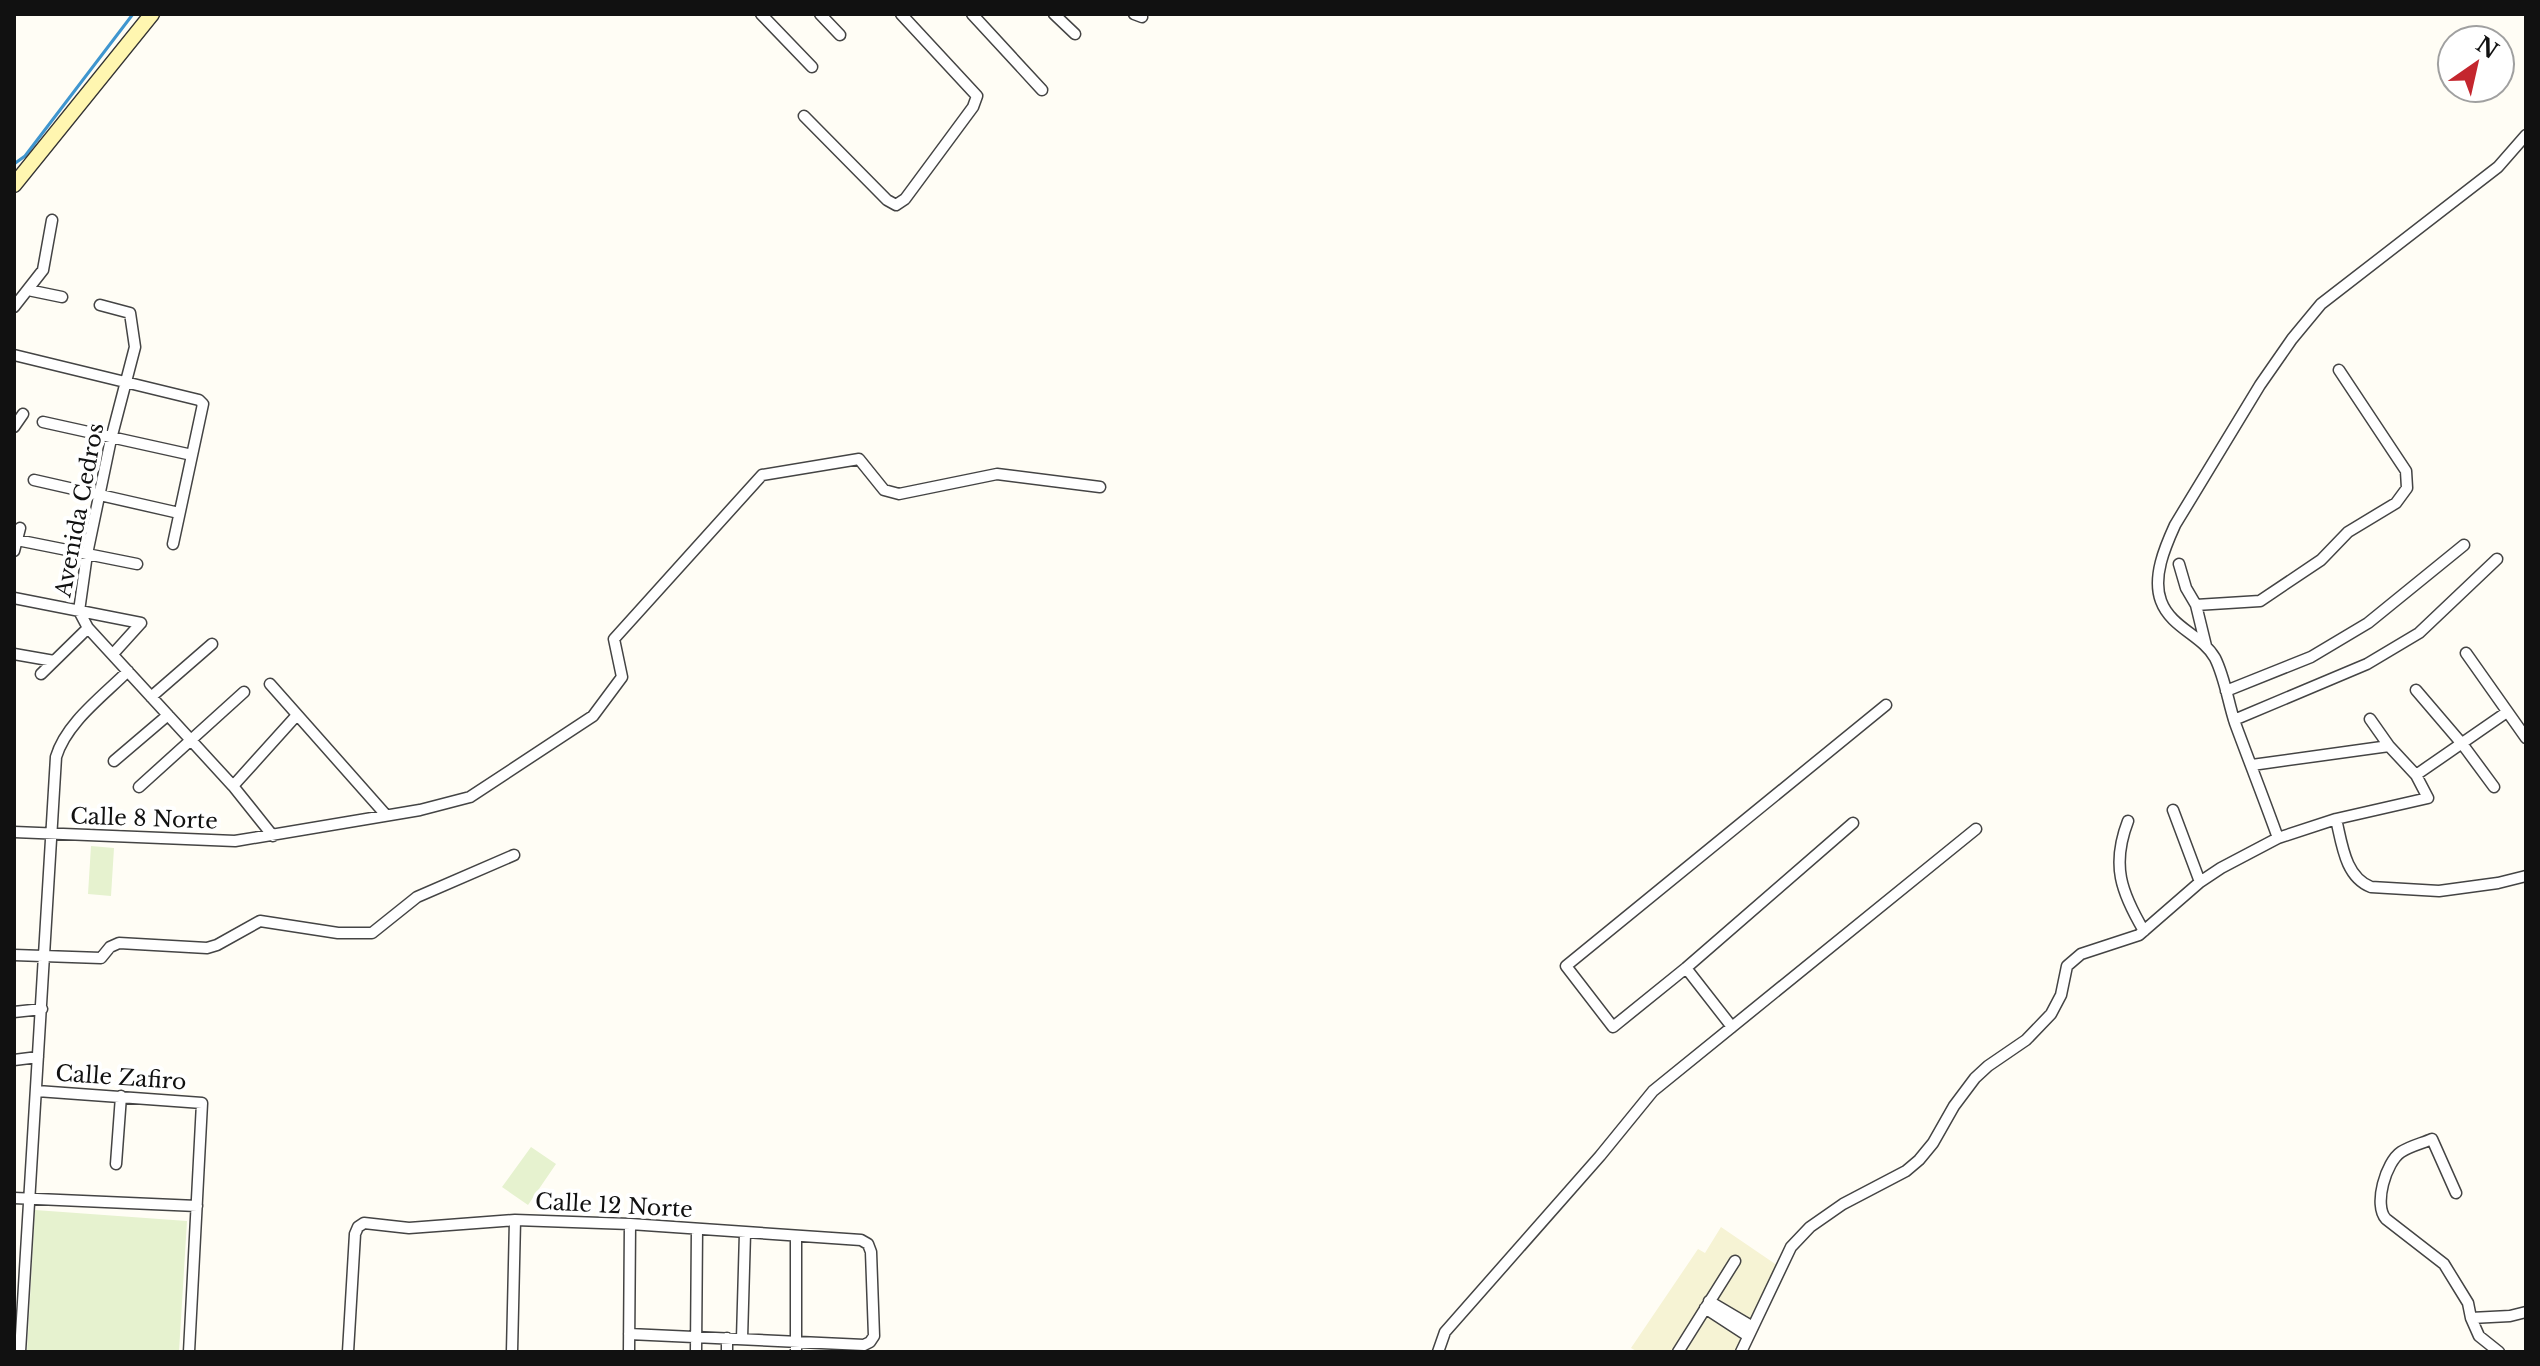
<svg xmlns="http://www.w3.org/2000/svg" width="2540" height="1366" viewBox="0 0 2540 1366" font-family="'Libre Baskerville',serif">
	<rect width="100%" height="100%" fill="#fffdf5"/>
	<path fill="#f6f3d4" d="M1721,1227l60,41 -40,84h-103l-7,-4 67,-99 7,4z"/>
	<path fill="#e6f2cf" d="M91,846l23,2 -3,48 -23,-2z
		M531,1147l25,17 -28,41 -26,-18z
		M35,1210l152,11 -8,131h-152z"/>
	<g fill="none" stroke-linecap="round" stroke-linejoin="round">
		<path stroke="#3f96cf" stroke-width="3" d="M14,164l11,-8 108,-142"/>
		<defs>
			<path id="street" d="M761,14l51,53
				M820,14l20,21
				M972,14l70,76
				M1054,14l21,20
				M1134,14l8,3
				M804,116l83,84 9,5 9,-6 68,-92 4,-11 -76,-82
				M28,290l34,7
				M100,305l30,8 5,34 -24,92 -24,115 -8,57 9,17 145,158 40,50
				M14,307l29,-37 9,-50
				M14,355l185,45 4,4 -30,140
				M43,422l149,33
				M14,427l9,-13
				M34,480l145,33
				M17,540l120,24
				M14,551l6,-23
				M2179,564l7,24 10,17 10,41
				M14,598l127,25
				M2196,605l64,-4 61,-41 27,-28 48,-29 11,-15 -1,-17 -67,-101
				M2466,653l60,85
				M14,654l40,7
				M113,654l28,-31
				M41,674l47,-46
				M270,684l116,131
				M2416,690l47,55 31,42
				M2226,691l85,-34 57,-34 96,-78
				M151,697l61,-53
				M2234,720l133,-56 52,-31 78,-74
				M114,761l54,-46
				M2252,765l137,-19
				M2416,775l91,-63
				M233,786l64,-71
				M139,787l105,-95
				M2173,810l27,72
				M2336,819c6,25 9,58 35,68l68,4 59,-8 28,-7
				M2128,821c-17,44 -7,71 16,110
				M1853,823l-167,145 -73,59 -47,-61 320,-261
				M14,832l221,9 185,-31 50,-13 123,-81 29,-39 -8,-38 148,-164 97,-16 25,31 15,4 98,-20 103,13
				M2278,838c-14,-39 -29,-77 -43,-115 -7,-21 -10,-45 -20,-65 -13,-23 -44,-30 -54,-57 -9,-24 4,-54 14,-76l85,-140 32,-46 29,-35 177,-137 28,-32
				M14,955l87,3 9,-11 9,-4 88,5 10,-3 43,-24 78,12h34l45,-36 97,-42
				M1686,968l46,59
				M14,1012l28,-3
				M14,1060l24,-3
				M37,1091l165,12 -13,249
				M116,1164l5,-68
				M2456,1193l-24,-54c-9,4 -22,7 -31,13 -15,10 -28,53 -15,67l58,45 24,39 3,15 8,18 20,16
				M14,1198l183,8
				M796,1237v115
				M1709,1301l44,26
				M1705,1308l43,28
				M2471,1318l39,-2 16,-4
				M742,1339l3,-106
				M20,1352l36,-595c10,-34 47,-61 72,-86
				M348,1352l7,-118 3,-7 6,-4 45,5 106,-8 115,4 231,16 7,4 3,8 3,84 -4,6 -6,3 -235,-11
				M512,1352l3,-132
				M629,1352l1,-128
				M696,1352l1,-123
				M727,1352v-14
				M1438,1352l7,-20 155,-176 53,-65 323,-262
				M1678,1352l57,-91
				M1741,1352l50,-105 19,-20 33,-23 63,-33 13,-11 14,-17 21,-37 21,-28 13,-12 38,-26 25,-26 10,-19 6,-29 14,-12 58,-19 61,-53 21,-14 57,-30 58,-19 92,-21 -12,-23 -27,-29 -19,-27"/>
			<path id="secondary" d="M14,185l138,-171"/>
		</defs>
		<use href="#street" stroke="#444" stroke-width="13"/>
		<use href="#secondary" stroke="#333" stroke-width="17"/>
		<use href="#street" stroke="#fff" stroke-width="10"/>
		<use href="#secondary" stroke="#fff6b0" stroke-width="14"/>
	</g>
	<g text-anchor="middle" stroke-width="8" stroke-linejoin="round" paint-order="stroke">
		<g font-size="22" fill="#111" stroke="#fff">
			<text transform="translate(79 510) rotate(-79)" y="8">Avenida Cedros</text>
			<text transform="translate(144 818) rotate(2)" y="8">Calle 8 Norte</text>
			<text transform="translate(121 1077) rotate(4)" y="8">Calle Zafiro</text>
			<text transform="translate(614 1205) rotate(3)" y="8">Calle 12 Norte</text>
		</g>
	</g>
	<rect width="2540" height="1366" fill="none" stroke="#111111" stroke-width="32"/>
	<g transform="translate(2476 64) rotate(34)"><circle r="38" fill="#ffffff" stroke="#a0a0a0" stroke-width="2"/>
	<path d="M0-6L14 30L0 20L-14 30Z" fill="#c4262e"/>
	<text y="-12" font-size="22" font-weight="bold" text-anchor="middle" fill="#111111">N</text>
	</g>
</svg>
